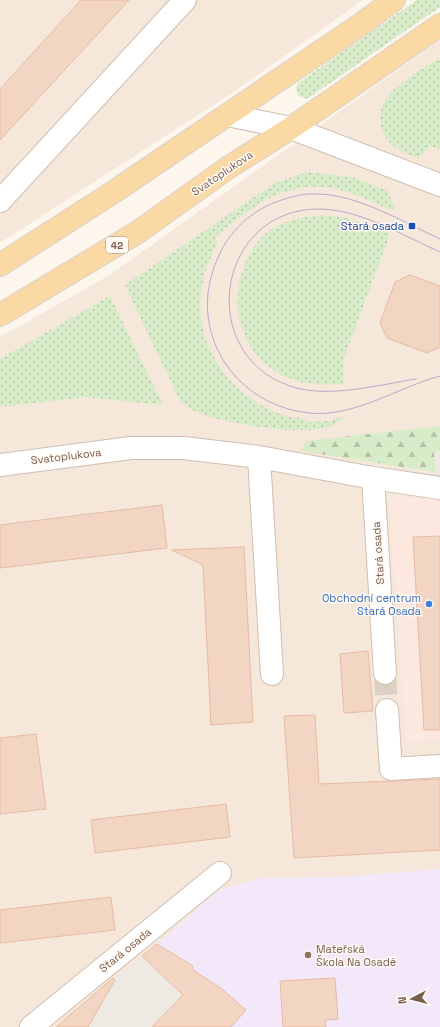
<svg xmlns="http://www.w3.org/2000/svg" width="440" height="1027" viewBox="0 0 440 1027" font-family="'Space Grotesk',sans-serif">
	<defs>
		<pattern id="green-dots" width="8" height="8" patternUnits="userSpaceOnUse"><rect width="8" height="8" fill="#d8ecc9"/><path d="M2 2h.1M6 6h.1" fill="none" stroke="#b4c2a5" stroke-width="1.8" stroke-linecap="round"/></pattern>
		<pattern id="forest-firs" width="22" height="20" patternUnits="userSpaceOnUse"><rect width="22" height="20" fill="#d8ecc9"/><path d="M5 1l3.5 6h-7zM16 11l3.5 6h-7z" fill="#b4c2a5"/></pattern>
	</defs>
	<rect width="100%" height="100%" fill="#fdf6ec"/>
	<path fill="#f5e8da" d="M0,0h363l-128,91 -235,152z
		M440,40v987h-440v-690l108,-61z"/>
	<path fill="#fde8e0" d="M389,497l51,2v241l-34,2z"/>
	<path fill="#efe9e4" d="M440,451v25h-5l-1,-24z
		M157,944l36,22 3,6 26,17 24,21 -15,17h-171l40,-37z"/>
	<path fill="#f3e8fa" d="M440,869v158h-209l15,-17 -24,-21 -26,-17 -4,-4 1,-2 -36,-22 62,-54 42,-12 78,-1z"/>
	<path fill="url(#green-dots)" d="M417,0h23v7l-133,92 -8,-3 -3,-8 2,-5z
		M440,58v92l-9,-4 -13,12c-18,-7 -33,-13 -37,-33 -7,-33 37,-52 59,-67z
		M307,172l44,5 35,13 9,17 -2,4c-14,-6 -28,-13 -42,-18 -57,-19 -95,9 -136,44l2,6c-4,10 -9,19 -12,29 -18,63 18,121 77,143 8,3 17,3 24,4l1,3 26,-1v-2l11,-2c-5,5 -10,8 -16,10 -26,9 -117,-4 -140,-20 -3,-2 -6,-6 -9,-8l-54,-114 150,-102z
		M322,215l25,3 43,16 -47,127v23c-19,1 -36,1 -54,-6 -44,-17 -61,-67 -46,-109 5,-16 17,-33 32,-42 15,-8 31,-10 47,-12z
		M110,296l53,109 -78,-8 -85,10v-48z"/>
	<path fill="url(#forest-firs)" d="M440,426v25l-6,1 1,20 -134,-21 5,-10z"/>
	<path fill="#f3d5c3" stroke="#e6bba3" d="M81,0h48l-129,140v-51z
		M410,275l30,11v61l-13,6 -40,-15 -7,-15 15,-41z
		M162,505l5,43 -167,20v-43z
		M440,536v194h-16l-11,-193z
		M244,547l9,175 -42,3 -8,-160 -31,-15z
		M368,651l5,60 -29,2 -4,-59z
		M315,715l4,69 121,-5v71l-146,8 -10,-142z
		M36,734l10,75 -46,5v-76z
		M226,804l4,33 -135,16 -4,-33z
		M111,897l4,33 -115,13v-33z
		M157,944l36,22 -1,2 4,4 26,17 24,21 -15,17h-79l31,-32 -41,-39z
		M113,978l2,2 -27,47h-32z
		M335,978l3,41 -13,1 1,7h-43l-3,-46z"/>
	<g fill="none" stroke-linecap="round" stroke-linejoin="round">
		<path stroke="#dcd0c4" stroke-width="22" stroke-dasharray="22 11" stroke-linecap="butt" d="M385,673l2,37"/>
		<defs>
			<path id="minor" d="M227,115l64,13 149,57
				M0,201l185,-201
				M259,457l13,217
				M0,465l131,-17h53l75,9 114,21 12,195
				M373,478l67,10
				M387,710l4,59 49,-3
				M31,1027l189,-154"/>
			<path id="major" d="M0,265l112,-72 248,-168 34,-25
				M0,315l138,-83 91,-65 62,-39 149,-103"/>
		</defs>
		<use href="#minor" stroke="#d1beb0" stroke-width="24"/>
		<use href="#major" stroke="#dad1cd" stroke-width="24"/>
		<use href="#minor" stroke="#fff" stroke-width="22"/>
		<use href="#major" stroke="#fbd9a5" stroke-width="22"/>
		<path stroke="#b9a8c9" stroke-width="1" d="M440,239c-37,-17 -81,-44 -122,-45 -17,-1 -32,4 -47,10 -25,11 -44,31 -54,56 -31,71 17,145 92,153 44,5 90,-26 131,-37
			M416,379c-38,6 -89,20 -126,7 -96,-33 -73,-179 31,-177 40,1 83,27 119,43"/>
	</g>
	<rect fill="#1a4fb4" stroke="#fffaf3" stroke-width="1.5" x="408" y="222" width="8" height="8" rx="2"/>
	<circle fill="#3f7fe0" stroke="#fffaf3" stroke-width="1.5" cx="429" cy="604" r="4"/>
	<circle fill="#8d6e63" stroke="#fffaf3" stroke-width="1.5" cx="308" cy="955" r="4"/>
	<g text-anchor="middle" stroke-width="3" stroke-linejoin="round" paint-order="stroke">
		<rect fill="#fffaf3" stroke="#a28b7f" stroke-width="1" x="106" y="237" width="22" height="16" rx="3"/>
		<g font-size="10" font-weight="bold" fill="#7a5c4d">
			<text x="117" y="249">42</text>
		</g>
		<g font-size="11" fill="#7a5c4d" stroke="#fffaf3">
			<text transform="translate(222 173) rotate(-34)" y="4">Svatoplukova</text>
			<text transform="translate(66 456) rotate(-7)" y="4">Svatoplukova</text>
			<text transform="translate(378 553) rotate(-94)" y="4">Stará osada</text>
			<text transform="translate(125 950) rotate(-39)" y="4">Stará osada</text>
		</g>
		<g font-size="11" fill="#164399" stroke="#fffaf3" text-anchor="end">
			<text x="404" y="230">Stará osada</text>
		</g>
		<g font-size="11" fill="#366cbe" stroke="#fffaf3" text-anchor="end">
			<text x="421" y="602">Obchodní centrum<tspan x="421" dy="13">Stará Osada</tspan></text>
		</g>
		<g font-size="11" fill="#785e54" stroke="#fffaf3" text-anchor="start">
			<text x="316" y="953">Mateřská<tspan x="316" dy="13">Škola Na Osadě</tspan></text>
		</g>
	</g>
	<g transform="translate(412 999) rotate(263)" stroke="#fffaf3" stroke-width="3" paint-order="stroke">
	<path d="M0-3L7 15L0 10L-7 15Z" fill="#7a5c4d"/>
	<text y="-6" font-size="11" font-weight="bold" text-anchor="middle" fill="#7a5c4d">N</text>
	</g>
</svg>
